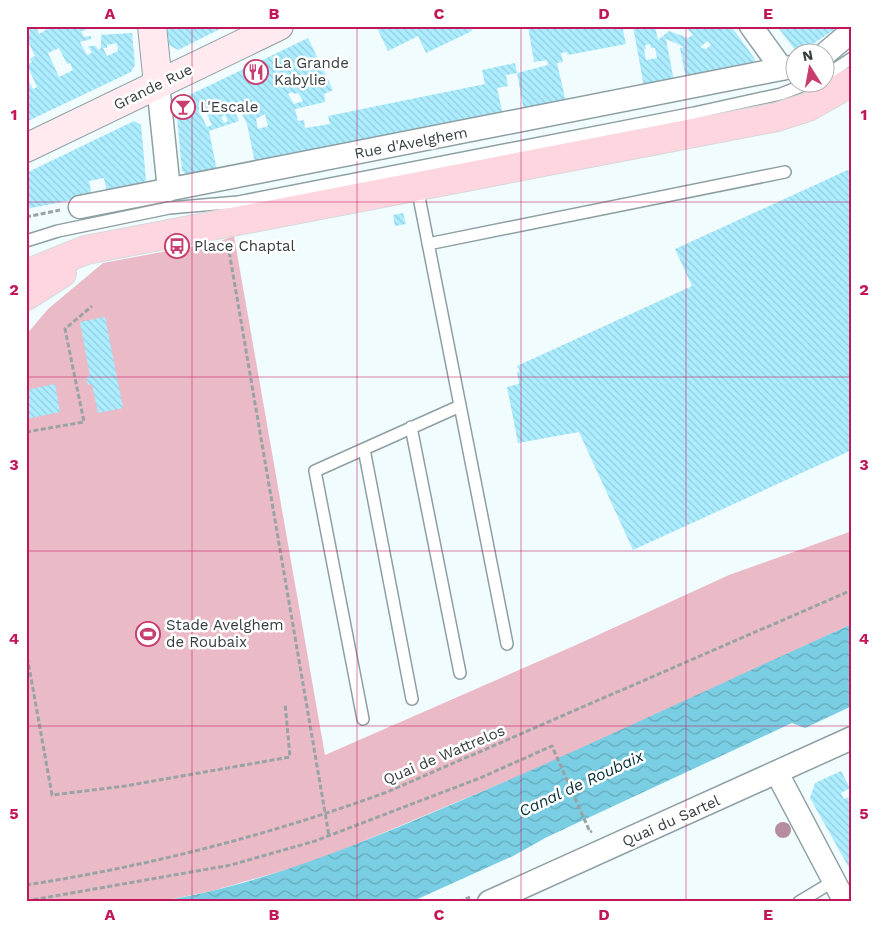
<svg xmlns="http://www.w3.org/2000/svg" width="878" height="928" viewBox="0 0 878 928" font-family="'Work Sans',sans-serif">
	<defs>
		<pattern id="water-waves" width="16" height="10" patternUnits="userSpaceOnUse" patternTransform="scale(1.25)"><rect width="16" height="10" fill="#7acee4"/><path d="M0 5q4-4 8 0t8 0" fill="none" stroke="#65a9ba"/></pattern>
		<pattern id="building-back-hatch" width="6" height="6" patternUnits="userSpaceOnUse" patternTransform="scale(1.25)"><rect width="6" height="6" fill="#acedff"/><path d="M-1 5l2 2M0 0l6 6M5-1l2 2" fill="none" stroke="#95ccdc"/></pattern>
	</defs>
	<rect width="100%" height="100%" fill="#f1fcff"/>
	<path fill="#eabbc6" d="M234,236l91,519 251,-110 153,-70 123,-44v93l-273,127 -263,110 -104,30 -55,11h-131v-567l22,-26 55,-46 117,-22z"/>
	<path fill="url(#water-waves)" d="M852,624v82l-47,22 -13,-5 -245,114 -34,19 -102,46h-254c109,-18 202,-58 303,-101 132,-56 261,-118 392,-177z"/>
	<path fill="url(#building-back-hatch)" fill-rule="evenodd" d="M28,26h8l3,8 13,-8 34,1v3l-5,1 3,6 7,-1v3l-11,3 7,13 5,-2 -4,-7h8l2,4 3,-2v-13l31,-2 3,32 -4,7 -105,50v-46l7,13 4,-2 -10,-22 5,-3 -2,-3 5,-3 -9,-19 4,-5zM117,43l1,8 -11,5 -4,-8h4v-3zM59,48l8,16 3,-1 3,7 -14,7 -11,-24z
		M167,26h59l-48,24 -9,-5z
		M376,26h94l2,5 -46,22 -8,-17 -30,15z
		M528,26h94l4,18 -58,11 -1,-3 -6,1 2,9 -6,1 9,39 -42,9 -7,-38 31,-8 -1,-5 -13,2z
		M633,26h22l3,14 11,-9 19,7 5,-3 -8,-9h46l24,33 -3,7 -66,13 -6,-31 4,-1 -18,-8 8,42 -30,6zM708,41l3,4 -5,4 -6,-2zM650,44l1,4h4l2,10 -11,2 -2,-11h2l-1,-4z
		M777,26h62l-36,25 -8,-1z
		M308,38l25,52 -9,4 1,8 -30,7 3,12 6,-1 1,8 25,-4 -2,-8 157,-32 -3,-14 33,-7 2,10 -11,2 2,11 -11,2 6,27 -42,5v3l-18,4 -1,-3 -20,4 1,3 -39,4 1,3 -130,25 -8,-39 -7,-14 -5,2 4,9 -30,10 8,40 -27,6 -8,-6 -6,-64 5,-8zM292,92l2,2 4,-1 5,8 -9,3 -6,-10zM205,110l7,15 -5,2 -7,-14zM265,114l3,12 -10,3 -2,-10zM225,115l3,6 -4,2 -3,-6z
		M134,121l7,4 5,55 -5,6 -34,7 -3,-15 -15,3 3,15 -66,13v-36z
		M852,168v282l-219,100 -54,-118 -61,11 -11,-56 12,-3 -2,-12 3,-1 -3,-5 175,-80 -17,-37z
		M403,213l3,11 -11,2 -2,-11z
		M105,317l18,91 -25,5 -6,-29 -4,1 -2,-8 4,-1 -10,-54z
		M55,384l5,28 -34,7v-29z
		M841,771l9,17 -9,5 3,6 5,-2 3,5v71l-42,-75 5,-15z"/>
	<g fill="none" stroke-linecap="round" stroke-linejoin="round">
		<defs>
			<path id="lane" d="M826,75l26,-17
				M417,187l90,457
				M26,241l32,-10 111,-23 69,-6 456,-89 87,-19 31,-12
				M428,244l357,-72
				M411,427l49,246
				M364,449l48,250
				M363,719l-48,-248 145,-65
				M799,902l35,-21"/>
			<path id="street" d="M751,26l31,43
				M826,53l26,-22
				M158,84l11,106
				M80,207l716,-141
				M777,773l68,129
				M489,902l363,-164"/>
			<path id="secondary" d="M152,26l6,58
				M26,148l253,-122"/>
			<path id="primary" d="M26,274l60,-24 691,-133 31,-10 44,-25
				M26,296l36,-23"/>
		</defs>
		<use href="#lane" stroke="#8e9fa3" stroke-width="14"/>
		<use href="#street" stroke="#8e9fa3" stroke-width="25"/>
		<use href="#secondary" stroke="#8e9fa3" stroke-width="30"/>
		<use href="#primary" stroke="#d7d8d9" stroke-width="30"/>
		<path stroke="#99a2a5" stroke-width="3" stroke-dasharray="5 2.5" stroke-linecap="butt" d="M26,217l34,-7
			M228,245l101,591
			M26,432l58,-10 -19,-93 27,-23
			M26,650l26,145 73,-9 165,-29 -5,-54
			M26,885c123,-19 244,-50 361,-93l465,-202
			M26,901l205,-36 84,-24 165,-63 72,-32 38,86 2,-1
			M459,902l11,-5"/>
		<use href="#lane" stroke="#fff" stroke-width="11"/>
		<use href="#street" stroke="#fff" stroke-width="22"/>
		<use href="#secondary" stroke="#feeaef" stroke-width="28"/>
		<use href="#primary" stroke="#fed6df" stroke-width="28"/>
	</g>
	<circle fill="#b68d9e" cx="783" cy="830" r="8"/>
	<path fill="none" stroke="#c2185b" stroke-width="1" stroke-opacity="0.55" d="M192,26v876M357,26v876M521,26v876M686,26v876M26,202h826M26,377h826M26,551h826M26,726h826"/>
	<defs>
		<symbol id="restaurant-ring" viewBox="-11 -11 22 22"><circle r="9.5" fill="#fff" stroke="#c83c6e" stroke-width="1.5"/><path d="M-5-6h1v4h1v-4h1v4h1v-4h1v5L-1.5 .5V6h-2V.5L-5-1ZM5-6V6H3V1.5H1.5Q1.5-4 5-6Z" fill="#c83c6e"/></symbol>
		<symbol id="bar-ring" viewBox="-11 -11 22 22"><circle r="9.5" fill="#fff" stroke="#c83c6e" stroke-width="1.5"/><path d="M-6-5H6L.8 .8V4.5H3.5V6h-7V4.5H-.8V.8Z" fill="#c83c6e"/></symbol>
		<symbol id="bus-ring" viewBox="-11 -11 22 22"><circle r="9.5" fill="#fff" stroke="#c83c6e" stroke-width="1.5"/><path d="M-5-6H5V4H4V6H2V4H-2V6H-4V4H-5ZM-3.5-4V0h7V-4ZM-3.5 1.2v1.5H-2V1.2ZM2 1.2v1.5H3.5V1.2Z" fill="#c83c6e"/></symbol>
		<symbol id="stadium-ring" viewBox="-11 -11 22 22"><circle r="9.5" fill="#fff" stroke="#c83c6e" stroke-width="1.5"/><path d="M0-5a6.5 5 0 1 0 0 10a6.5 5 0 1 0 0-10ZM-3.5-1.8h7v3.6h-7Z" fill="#c83c6e"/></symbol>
	</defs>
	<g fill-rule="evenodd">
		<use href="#restaurant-ring" x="242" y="58" width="28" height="28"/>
		<use href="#bar-ring" x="169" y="93" width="28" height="28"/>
		<use href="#bus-ring" x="163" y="232" width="28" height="28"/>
		<use href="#stadium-ring" x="134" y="620" width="28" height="28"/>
	</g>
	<g text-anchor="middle" stroke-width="5" stroke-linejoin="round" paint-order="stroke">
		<g font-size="15" fill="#373e40" stroke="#fff" text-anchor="start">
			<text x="274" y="68">La Grande<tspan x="274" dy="17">Kabylie</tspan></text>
			<text x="200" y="112">L'Escale</text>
			<text x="194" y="251">Place Chaptal</text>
			<text x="166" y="630">Stade Avelghem<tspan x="166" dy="17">de Roubaix</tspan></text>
		</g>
		<g font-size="15" fill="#373e40" stroke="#fff">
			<text transform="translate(153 87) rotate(-26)" y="5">Grande Rue</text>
			<text transform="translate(411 143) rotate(-11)" y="5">Rue d'Avelghem</text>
			<text transform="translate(444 755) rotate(-23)" y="5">Quai de Wattrelos</text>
			<text transform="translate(671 821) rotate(-24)" y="5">Quai du Sartel</text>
		</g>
		<g font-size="16" font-style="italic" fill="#052f38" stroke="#fff">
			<text transform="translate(581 783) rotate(-25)" y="6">Canal de Roubaix</text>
		</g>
	</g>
	<rect width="878" height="928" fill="none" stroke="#ffffff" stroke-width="55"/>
	<g transform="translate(810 68) rotate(349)"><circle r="24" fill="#ffffff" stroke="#afb2b3"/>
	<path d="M0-4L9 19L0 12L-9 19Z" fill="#c83c6e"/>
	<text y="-8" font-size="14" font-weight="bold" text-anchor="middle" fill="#373e40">N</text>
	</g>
	<rect x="28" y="28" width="822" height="872" fill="none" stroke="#c2185b" stroke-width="2"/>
	<g font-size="16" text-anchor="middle" font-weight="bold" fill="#c2185b">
		<text x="110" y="19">A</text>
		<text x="274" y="19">B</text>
		<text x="439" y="19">C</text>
		<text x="604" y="19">D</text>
		<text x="768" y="19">E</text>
		<text x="14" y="120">1</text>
		<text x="864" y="120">1</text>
		<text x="14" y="295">2</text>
		<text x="864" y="295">2</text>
		<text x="14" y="470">3</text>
		<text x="864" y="470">3</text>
		<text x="14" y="644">4</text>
		<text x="864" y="644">4</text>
		<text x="14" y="819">5</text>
		<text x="864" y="819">5</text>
		<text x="110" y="920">A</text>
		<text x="274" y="920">B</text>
		<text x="439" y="920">C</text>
		<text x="604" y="920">D</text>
		<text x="768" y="920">E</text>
	</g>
</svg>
